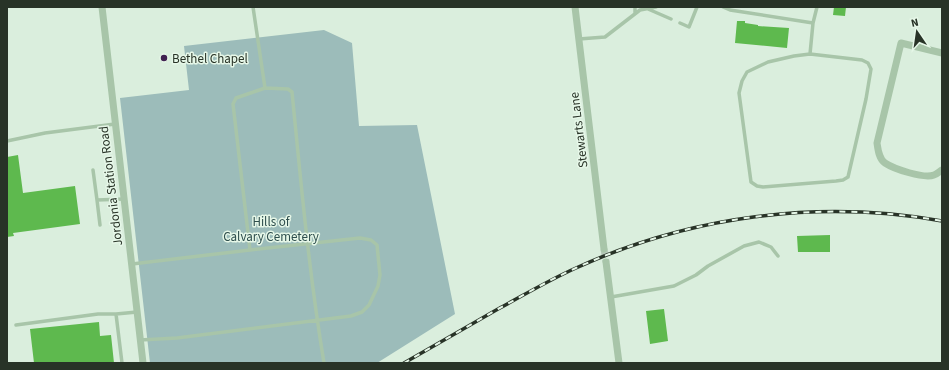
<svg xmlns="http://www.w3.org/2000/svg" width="949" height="370" viewBox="0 0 949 370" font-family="'Source Sans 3',sans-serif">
	<rect width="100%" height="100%" fill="#daeedd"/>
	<path fill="#9cbcba" d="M324,30l28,13 7,83 58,-1 38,189 -78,49h-227l-30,-265 69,-8 -5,-44z"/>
	<path fill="#5eb94e" d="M834,7h12l-1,9 -12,-1z
		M737,21h8v2l13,2v1l31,2 -2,20 -52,-5z
		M18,155l5,38 52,-7 5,38 -67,9 1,3 -7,1v-80z
		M830,235v17h-32l-1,-16z
		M664,309l4,32 -18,3 -4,-33z
		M99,322l1,14 11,-1 3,28h-80l-4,-34z"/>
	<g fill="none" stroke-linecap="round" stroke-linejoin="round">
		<path stroke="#b6c9b9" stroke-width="7" stroke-dasharray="7 3.5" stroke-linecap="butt" d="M604,249l2,13"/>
		<path stroke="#a8c5a9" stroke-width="3.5" d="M635,7v6
			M723,7l7,3 83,13 4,-16
			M648,9l23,10
			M680,23l9,4 8,-20
			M579,39l26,-2 35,-27 16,-3
			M810,54l-16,2 -26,6 -21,10 -5,9 -3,12 12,89 6,4 6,1 73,-6 7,-1 5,-3 18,-78 5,-30 -3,-6 -6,-3 -52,-6 3,-31
			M265,88l23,1 4,3c9,91 17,181 32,271
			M7,141l38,-8 70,-9
			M93,170l4,30
			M100,225l-3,-25 27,-1
			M132,264l118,-14 -17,-146 3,-6 29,-10 -12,-81
			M611,297l63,-11 22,-11 12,-9 36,-20 15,-4 12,5 7,9
			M116,314l6,49
			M16,325l82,-11h18l21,-2
			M140,340l37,-2 174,-22 11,-4 7,-7 9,-19 2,-11 -3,-30 -6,-5 -11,-2 -110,12"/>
		<path stroke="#a8c5a9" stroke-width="7" d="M102,7l41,356
			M575,7l29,242
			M942,53l-41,-10 -24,100c1,7 2,16 8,20 9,6 39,16 49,12 3,-1 6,-4 8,-5
			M606,262l13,101"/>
		<defs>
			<path id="rail" d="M404,363c31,-18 63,-36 94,-54 26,-14 51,-29 78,-41 114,-52 242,-69 366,-47"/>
		</defs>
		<use href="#rail" stroke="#283327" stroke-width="3.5"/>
		<use href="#rail" stroke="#e6f7e8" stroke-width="2" stroke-dasharray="6" stroke-linecap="butt"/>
	</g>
	<circle fill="#402150" stroke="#e6f7e8" stroke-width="1.5" cx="164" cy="58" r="4"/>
	<g text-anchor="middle" stroke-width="3" stroke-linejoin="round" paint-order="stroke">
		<g font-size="13" fill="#283327" stroke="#e6f7e8" text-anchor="start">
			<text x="172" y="63">Bethel Chapel</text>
		</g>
		<g font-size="13" fill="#283327" stroke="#e6f7e8">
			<text transform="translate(578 130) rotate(-97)" y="5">Stewarts Lane</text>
			<text transform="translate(110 186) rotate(-97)" y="5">Jordonia Station Road</text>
		</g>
		<g font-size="13" fill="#2e4e4d" stroke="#e6f7e8">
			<text x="271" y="226">Hills of<tspan x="271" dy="15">Calvary Cemetery</tspan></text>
		</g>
	</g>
	<rect width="949" height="370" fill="none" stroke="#283327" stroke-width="16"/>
	<g transform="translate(917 32) rotate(347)" stroke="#e6f7e8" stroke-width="3" paint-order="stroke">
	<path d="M0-3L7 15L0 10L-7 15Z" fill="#283327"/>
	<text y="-6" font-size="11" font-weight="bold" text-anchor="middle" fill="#283327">N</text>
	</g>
</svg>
